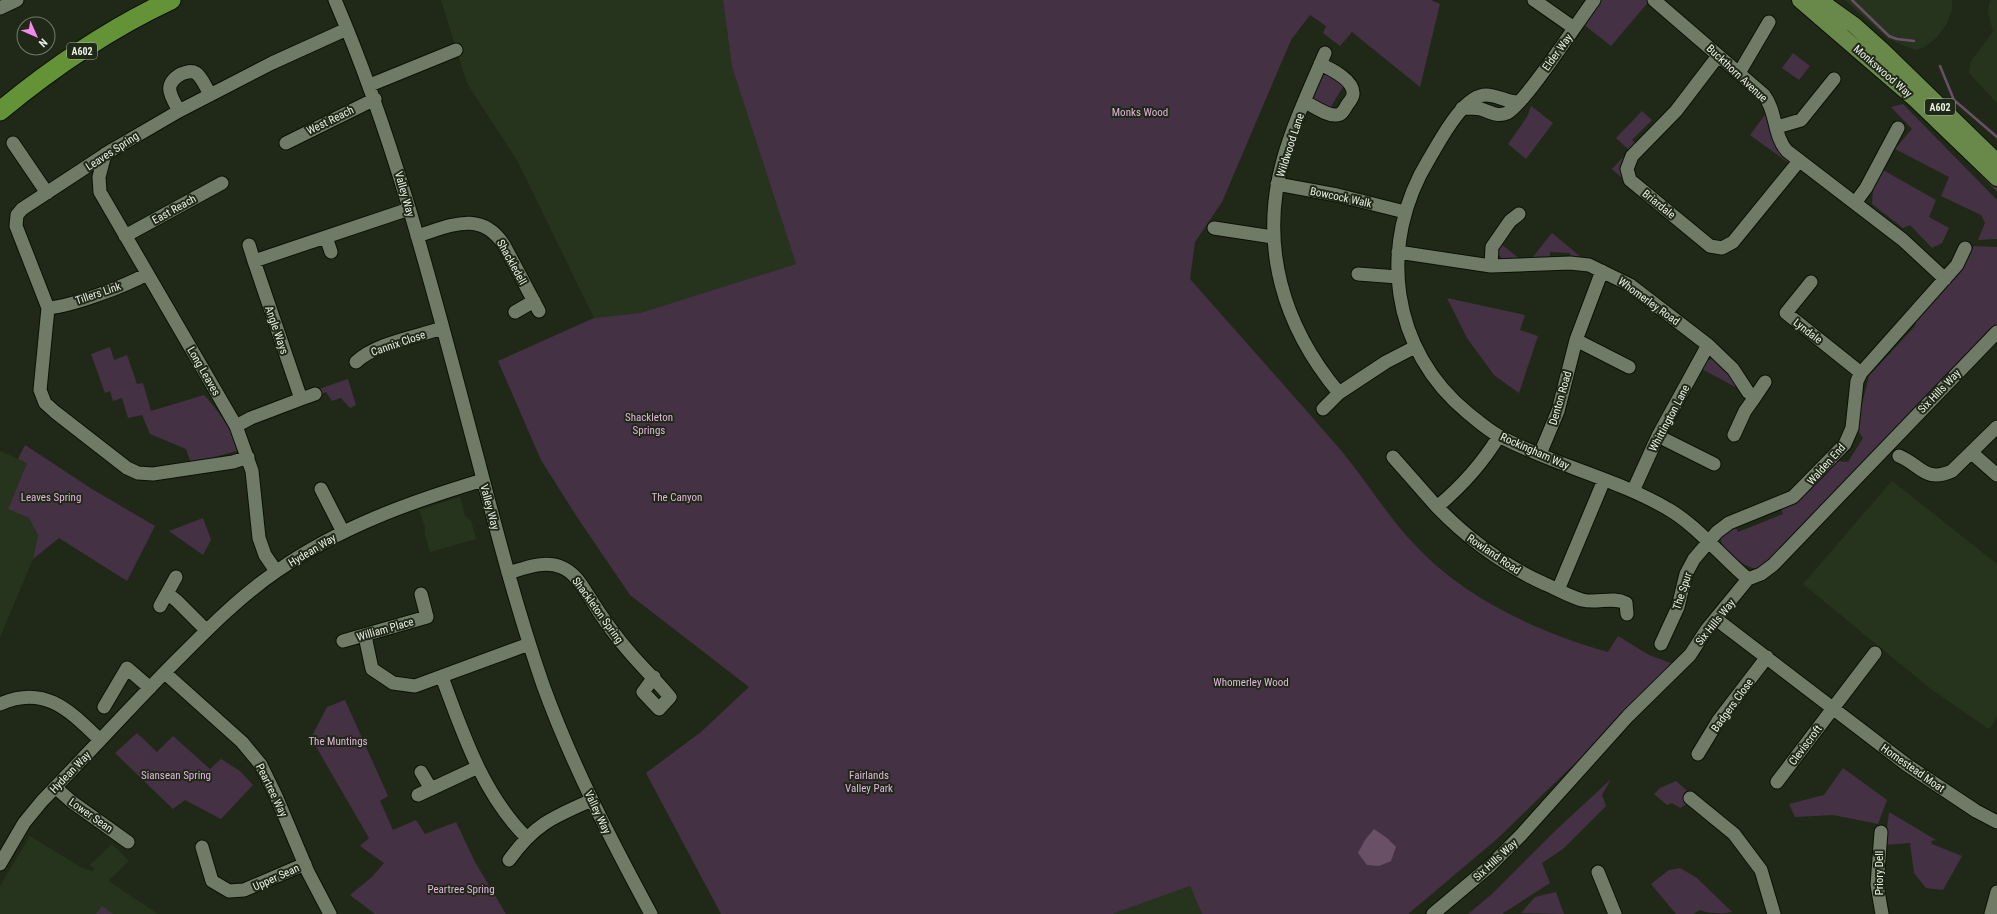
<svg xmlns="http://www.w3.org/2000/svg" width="1997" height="914" viewBox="0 0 1997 914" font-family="'Roboto Condensed',sans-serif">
	<rect width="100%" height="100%" fill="#202918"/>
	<path fill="#27341d" d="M441,0h282l9,67 64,197 -156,49 -46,5 -76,-156 -51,-79z
		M1845,0h107v10l-6,15 -11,14 -12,9 -8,2 -26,-11z
		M1990,0h7v103l-28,-30 2,-12 22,-29 -5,-21z
		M0,451l27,12 -19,46 21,9 9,17 -5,24 -33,78z
		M1892,481l105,83v153l-8,12 -58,-40 -128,-105z
		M460,497l5,19 6,5 5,18 -46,13 -5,-17v-8l-6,-17z
		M30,836l52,32 10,3 3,-2 -5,-4 22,-21 17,17 -21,20 50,33h-158v-28z
		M1190,886l12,28h-90z"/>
	<path fill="#453144" d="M723,0h708l9,4 -20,83 -68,-55 -12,14 -17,-13 3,-7 -16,-11 -19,25 -69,162 -27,40 -5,37c49,56 99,111 148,168 27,31 48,68 77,98 50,54 123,87 193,107l10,-16 31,19 27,10 -179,174 -89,75h-206l-12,-28 -78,28h-391l-75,-141 55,-41 48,-45 -119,-92 -53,-78 -36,-57 -43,-99 96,-43 46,-5 156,-49 -64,-197z
		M1600,0h50l-39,46 -28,-22z
		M1793,53l17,13 -11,14 -17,-12z
		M1323,75h5l16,10 -15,25 -15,-10 -2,-3 6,-19z
		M1903,104l94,96v39l-19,1 7,-17 -4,-8 -40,-19 8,-19 -54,-28 17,-20 -21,-22z
		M1531,106l22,17 -27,36 -18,-15 19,-27z
		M1642,111l10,9 -20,20 4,4 -6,7 -14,-13z
		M1767,112l22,46 1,6 -40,-29z
		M1955,149l42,34v9z
		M1624,156l-2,8 2,16 -12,-11z
		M1883,170l53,30 -7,17 20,11 -7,15 -10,5 -22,-23 -7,3 -31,-24 1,-15z
		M1552,233l29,24h-11v-4l-20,-1v6h-18z
		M1501,244l19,15h-18l-5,-7z
		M1974,246l23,1v80l-32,29 -193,206c-6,3 -11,7 -18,6 -9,-1 -35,-20 -33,-30 1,-6 10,-10 14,-12l3,6 45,-18 -2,-7 15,-7 42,-39 10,1 15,-24 -7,-10 13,-52 46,-50 2,-7 41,-44z
		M1447,298l78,17 -5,15 18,6 -19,57 -25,-18 -27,-37z
		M110,347l4,13 13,-5 10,29 6,-1 8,28 53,-16c14,16 29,34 33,56l-46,12 -5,-14 -36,-15 -8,-19 -14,3 -6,-20 -9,3 -3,-10 -5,2 -14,-39z
		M1714,358l17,15 8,16 -37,-20 4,-8z
		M348,379l8,26 -6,3 -9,-10 -9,3 -6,-9 -8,3 -2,-5z
		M25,445l67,44 63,37 -28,55 -68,-43 -26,21 5,-24 -9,-17 -21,-9 19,-46 -9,-4z
		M203,518l8,22 -8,15 -34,-24z
		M345,700l43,96 -8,5 13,29 23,-10 9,14 31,-12 19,40 31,52h-131l-25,-19 22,-18 12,-14 -24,-17 9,-8 -58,-100 16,-31z
		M137,733l20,19 16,-16 37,33 11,-10 19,12 13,14 -32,34 -36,-19 -12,9 -58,-56z
		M1843,768l44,32 -9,24 -45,-9 -38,2 -6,-13 35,-9z
		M1611,779l-9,16 4,11 -43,43 -21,14 8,20 -48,31h-34l24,-20 63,-63z
		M1676,781l16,14 -2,7 -10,6 -8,-5 -5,2 -13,-11 6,-6z
		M1889,812l47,28 -5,1 1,3 30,12 -19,34 -17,-2 -12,-15 -4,-30 -25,2z
		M1680,868l17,10 35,34c-9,2 -24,2 -32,-2l-7,4h-17l-25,-30 18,-14z
		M1556,892l8,22 -43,-1 14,-16z
		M102,906l11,8h-17z"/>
	<path fill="#695067" d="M1374,829l13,9 9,9 -5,14 -12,5 -12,-1 -9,-12 7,-13z"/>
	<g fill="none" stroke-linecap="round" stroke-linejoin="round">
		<path stroke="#695067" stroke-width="2.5" d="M1852,0l37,36 8,3 17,2
			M1940,66l14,34 43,37"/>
		<defs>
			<path id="minor" d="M335,0c63,147 101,302 142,456 20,77 40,154 66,229 29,80 68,155 108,229
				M1534,0l40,28
				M1654,0l110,95c13,17 9,40 23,56l116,89 42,39
				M0,8l17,-8
				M1325,53c-15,35 -32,71 -42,107 -24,86 0,166 56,233l47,-31 29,-15
				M1718,56l-42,55 -44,45 -5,13 3,11 80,66 12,2 11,-6 66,-81
				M1739,73l30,-51
				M370,85l86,-35
				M1305,102c9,4 22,14 31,13 6,0 8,-5 11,-10 2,-3 6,-7 6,-11 1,-14 -22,-25 -33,-30
				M1518,102c-11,0 -21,-7 -32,-7 -23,0 -46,46 -57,64 -52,85 -39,191 40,255 10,8 19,16 30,22 54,29 116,42 169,73 27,15 55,49 80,70
				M1462,108c6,0 13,0 19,1 9,3 16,8 26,4 17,-8 72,-93 87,-113
				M179,111c-8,-15 -17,-26 2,-37 5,-2 10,-4 15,-1 6,4 10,15 14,21
				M1777,127l24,-7 33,-41
				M13,143l34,50
				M286,143l89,-44
				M105,154l-6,23 1,15 136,234 16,45 7,67 6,17 11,16
				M1277,184l60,11 68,17
				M1855,203l11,-15 32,-60
				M1214,228l59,9
				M125,236l97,-53
				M417,236c33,-10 64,-27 87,9l35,66
				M326,237l5,15
				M249,245l5,16
				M1398,252l93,14 79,-3 19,2 41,20 78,60 25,24 15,23 7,5 -10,14 -11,24
				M1491,266l1,-19 18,-26 9,-7
				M1358,274l40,3
				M1811,282l-25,31 75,60
				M48,308c25,-2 77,-22 99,-34
				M515,312l19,-11
				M1576,340l53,27
				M356,362c20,-19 60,-25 86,-34
				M1755,397l10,-15
				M301,399l14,-5
				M1323,409l16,-16
				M236,426l15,-8 50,-19 -47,-138 155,-52
				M1658,436l56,28
				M1972,453l25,22
				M1540,454l18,-43 18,-71 26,-69
				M1899,456c22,9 26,27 53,15l45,-44
				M248,457l-15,5 -80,12 -15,-1 -11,-5 -72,-56 -10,-9 -5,-13 8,-82 -32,-82 1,-11 5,-6 90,-59 67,-39 93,-48 75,-34
				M1393,457l44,50c25,-21 45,-43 62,-71
				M321,489l22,43
				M1633,491l25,-55 50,-91
				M1437,507c32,33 66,58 108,77 12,5 24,12 37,16 15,4 30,-4 44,3l1,11
				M508,573c17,-5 36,-13 53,-6 13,5 20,17 27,28 13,21 27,41 43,59 13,15 27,28 39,43l-11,12 -16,-17 11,-15
				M1558,590l46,-110
				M167,593l10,8 29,29
				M160,606l16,-29
				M1716,619l191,146 69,46 21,11
				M365,636l7,33 21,14 22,3 114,-42
				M343,641l84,-24 -6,-23
				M1661,644l17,-37 8,-33 8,-15 23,-27 12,-9 64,-26 52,-53 7,-16 5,-47 4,-8 96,-108 8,-17
				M165,673l77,69 19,23 15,31 32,76 22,42
				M442,677c21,57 41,117 84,160
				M0,704c45,-20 70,7 100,36
				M104,707l23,-39 23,20
				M1698,754l20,-33 49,-64
				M421,772l10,17
				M1777,782l98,-129
				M55,787l17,15 56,40
				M418,795l60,-28
				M1690,798l44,36 27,36 13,44
				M1881,832l-4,53 5,29
				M202,847l10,34 17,10 15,-1 61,-26
				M509,860c26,-36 44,-43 83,-60
				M0,864l24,-41 18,-22c42,-43 83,-88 125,-131 35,-35 69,-71 110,-99 63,-44 133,-69 206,-91
				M1598,872l17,42
				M1433,914l57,-48 31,-31 107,-119 62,-61 17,-26 41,-50 13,-5 12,-9 224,-233
				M1991,914l6,-22"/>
			<path id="major" d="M1800,0l116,100 81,78
				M1819,0l35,25 29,26 114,111"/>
			<path id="highway" d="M0,111c52,-43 109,-82 171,-111"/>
		</defs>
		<use href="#minor" stroke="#091204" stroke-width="15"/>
		<use href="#major" stroke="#091204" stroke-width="18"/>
		<use href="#highway" stroke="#091204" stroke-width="21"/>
		<use href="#minor" stroke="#6f7b67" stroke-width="13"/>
		<use href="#major" stroke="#68894a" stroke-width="16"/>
		<use href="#highway" stroke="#649337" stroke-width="19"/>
	</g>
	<g text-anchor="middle" stroke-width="4" stroke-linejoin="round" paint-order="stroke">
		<g fill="#202918" stroke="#adb4a8" stroke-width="1">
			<rect x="67" y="43" width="30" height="16" rx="3"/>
			<rect x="1925" y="99" width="30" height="16" rx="3"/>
		</g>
		<g font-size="10" font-weight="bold" fill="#eaf0e5">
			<text x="82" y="55">A602</text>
			<text x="1940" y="111">A602</text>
		</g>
		<g font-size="11" fill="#eaf0e5" stroke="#202918">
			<text transform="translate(1557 52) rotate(-54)" y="4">Elder Way</text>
			<text transform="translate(1883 71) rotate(41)" y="4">Monkswood Way</text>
			<text transform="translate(1737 73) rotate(43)" y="4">Buckthorn Avenue</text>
			<text transform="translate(330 120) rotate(-26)" y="4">West Reach</text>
			<text transform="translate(1290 145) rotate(-72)" y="4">Wildwood Lane</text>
			<text transform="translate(112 151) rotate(-33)" y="4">Leaves Spring</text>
			<text transform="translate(405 194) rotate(74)" y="4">Valley Way</text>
			<text transform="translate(1341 197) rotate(12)" y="4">Bowcock Walk</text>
			<text transform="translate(1659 204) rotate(39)" y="4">Briardale</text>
			<text transform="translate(174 209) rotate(-29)" y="4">East Reach</text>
			<text transform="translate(512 262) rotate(61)" y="4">Shackledell</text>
			<text transform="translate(98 293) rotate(-19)" y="4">Tillers Link</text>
			<text transform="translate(1649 301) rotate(36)" y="4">Whomerley Road</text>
			<text transform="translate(277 330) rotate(71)" y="4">Angle Ways</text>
			<text transform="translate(1808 331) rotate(38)" y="4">Lyndale</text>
			<text transform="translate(398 343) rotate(-19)" y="4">Cannix Close</text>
			<text transform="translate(204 371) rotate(60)" y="4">Long Leaves</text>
			<text transform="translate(1939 391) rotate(-46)" y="4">Six Hills Way</text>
			<text transform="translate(1560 398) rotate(-74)" y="4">Denton Road</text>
			<text transform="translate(1669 418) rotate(-62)" y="4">Whittington Lane</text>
			<text transform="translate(1535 451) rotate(24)" y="4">Rockingham Way</text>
			<text transform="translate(1826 464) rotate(-48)" y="4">Walden End</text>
			<text transform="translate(490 507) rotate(75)" y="4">Valley Way</text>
			<text transform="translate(312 550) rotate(-31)" y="4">Hydean Way</text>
			<text transform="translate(1494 554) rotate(34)" y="4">Rowland Road</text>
			<text transform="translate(1682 591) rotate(-72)" y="4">The Spur</text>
			<text transform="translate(598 610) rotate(54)" y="4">Shackleton Spring</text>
			<text transform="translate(1715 622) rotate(-51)" y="4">Six Hills Way</text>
			<text transform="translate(385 629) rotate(-16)" y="4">William Place</text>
			<text transform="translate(1732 705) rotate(-54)" y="4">Badgers Close</text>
			<text transform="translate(1805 745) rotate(-53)" y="4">Cleviscroft</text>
			<text transform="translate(1913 768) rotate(35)" y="4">Homestead Moat</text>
			<text transform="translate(70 772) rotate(-46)" y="4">Hydean Way</text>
			<text transform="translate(272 790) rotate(64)" y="4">Peartree Way</text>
			<text transform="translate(598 812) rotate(65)" y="4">Valley Way</text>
			<text transform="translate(91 815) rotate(35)" y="4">Lower Sean</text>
			<text transform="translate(1495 860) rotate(-43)" y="4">Six Hills Way</text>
			<text transform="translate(1879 873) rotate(-90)" y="4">Priory Dell</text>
			<text transform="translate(276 877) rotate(-24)" y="4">Upper Sean</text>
		</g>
		<g font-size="11" fill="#e2b3de" stroke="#202918">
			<text x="1140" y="116">Monks Wood</text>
			<text x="649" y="421">Shackleton<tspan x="649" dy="13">Springs</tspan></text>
			<text x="51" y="501">Leaves Spring</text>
			<text x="677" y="501">The Canyon</text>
			<text x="1251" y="686">Whomerley Wood</text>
			<text x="338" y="745">The Muntings</text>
			<text x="176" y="779">Siansean Spring</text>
			<text x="869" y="779">Fairlands<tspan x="869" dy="13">Valley Park</tspan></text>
			<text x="461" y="893">Peartree Spring</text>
		</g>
	</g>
	<g transform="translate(36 36) rotate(135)"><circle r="19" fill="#202918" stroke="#71796a"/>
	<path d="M0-3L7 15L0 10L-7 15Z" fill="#f589ef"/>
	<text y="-6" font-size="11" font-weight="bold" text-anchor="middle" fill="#eaf0e5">N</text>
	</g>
</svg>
